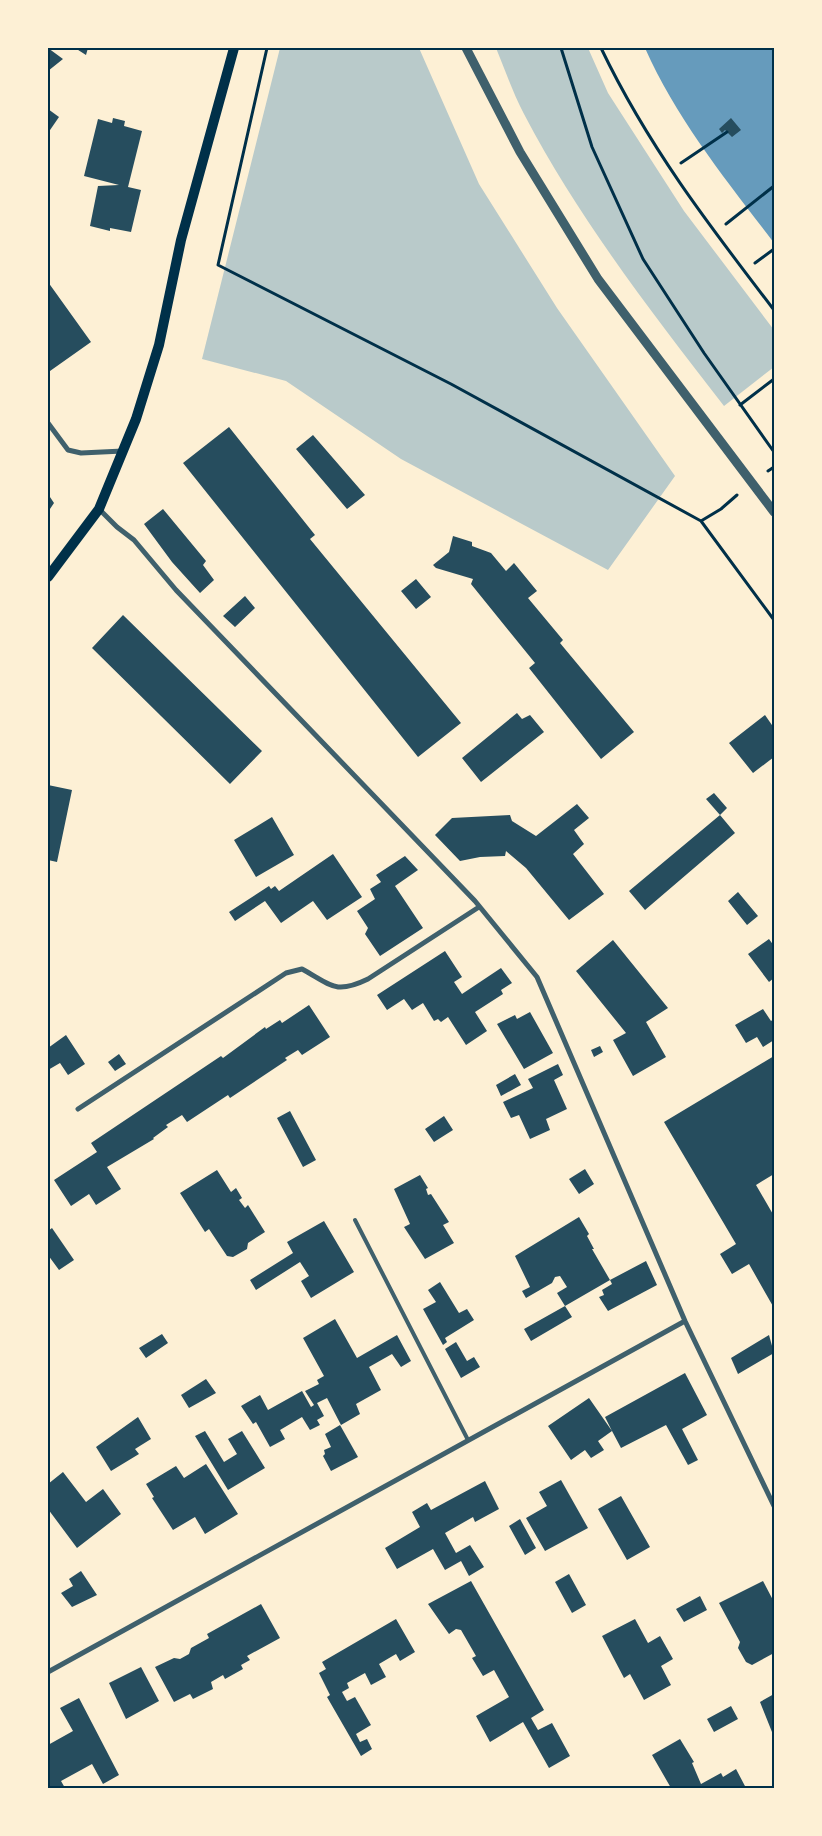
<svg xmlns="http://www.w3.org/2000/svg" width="822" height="1836" viewBox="0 0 822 1836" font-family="Commissioner,sans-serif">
	<rect width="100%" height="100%" fill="#fdf0d5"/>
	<path fill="#b9caca" d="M280,48h139l60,136 78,124 118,168 -67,94 -207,-111 -115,-78 -84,-22z
		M496,48h92l20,45 76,118 90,119v37l-50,39c-72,-93 -145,-187 -200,-292 -11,-21 -19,-44 -28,-66z"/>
	<path fill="#669bbc" d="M645,48h129v195c-47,-62 -97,-123 -129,-195z"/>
	<path fill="#264d5e" d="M48,48l15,11 -15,12z
		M75,48h13l-2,7z
		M48,109l11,8 -11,16z
		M113,118l12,3 -1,5 18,5 -14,56 13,3 -10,42 -21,-4v3l-20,-5 8,-40 21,-1 -35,-9 14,-57 14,4z
		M731,118l10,12 -9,7 -7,-7 -3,3 -3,-4z
		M48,282l43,60 -41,29 -2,-4z
		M229,427l86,108 -5,4 151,184 -43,34 -235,-294z
		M313,435l52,60 -18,14 -51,-60z
		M48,494l6,9 -6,9z
		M163,509l43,52 -3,4 11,15 -14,13 -28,-31 -28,-38z
		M453,536l19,6v4l19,7 15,18 8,-8 23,28 -9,7 35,42 -3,3 74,89 -33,27 -72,-91 6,-5 -64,-79 2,-5 -37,-11 -3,-3 16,-13z
		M416,579l15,18 -15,12 -15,-18z
		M245,596l10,12 -20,19 -12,-11z
		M123,615l139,136 -32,33 -138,-136z
		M517,713l5,6 8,-4 14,17 -63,50 -19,-24z
		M765,715l9,13v29l-21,16 -24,-30z
		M48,785l24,5 -15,72 -9,-2z
		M714,793l13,15 -7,7 15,18 -90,77 -16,-19 91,-76 -14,-16z
		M577,804l12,14 -15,12 10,14 -11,10 31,40 -35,26 -43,-52 -20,-17 -1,5 -25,1 -20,4 -25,-26 17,-17 58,-3 2,6 24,15z
		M272,817l22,38 -38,22 -22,-37z
		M333,854l29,43 -35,23 -14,-19 -32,22 -16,-22 -30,20 -6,-9 40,-26 2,3 4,-3 4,5z
		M405,856l13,14 -23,16 28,42 -43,28 -15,-22 3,-6 -11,-17 18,-12 -5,-10 11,-7 -5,-7z
		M738,892l20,24 -11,9 -19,-24z
		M769,939l5,7v32l-5,4 -21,-28z
		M613,940l55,68 -22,14 20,35 -33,19 -20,-36 13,-7 -50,-62z
		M445,951l17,26 -8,5 8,12 39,-26 11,15 -11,7 2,4 -28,18 12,19 -21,14 -18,-28 -7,5 -3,-3 -4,2 -11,-18 -11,7 -8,-11 -17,11 -10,-15z
		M309,1005l21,32 -28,18 -4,-5 -13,8 2,2 -57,38 -2,-3 -41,27 -5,-7 -16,10 2,2 -15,11 1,1 -47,28 14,22 -25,16 -7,-11 -18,12 -17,-26 43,-28 -6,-9 130,-87 2,2 42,-31 1,2 14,-9 2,3z
		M763,1009l8,12 3,-2v21l-11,7 -6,-10 -11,6 -11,-18z
		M530,1012l23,41 -29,16 -27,-45 18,-9 2,4z
		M66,1035l19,29 -17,11 -8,-12 -12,7v-22z
		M600,1046l3,6 -9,5 -3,-7z
		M119,1054l7,10 -11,7 -7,-9z
		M774,1056v118l-18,11 18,31v92l-25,-44 -17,10 -12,-20 16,-10 -72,-122z
		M558,1064l5,11 -9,5 13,29 -21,10 4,11 -20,9 -11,-24 -8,3 -8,-16 30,-14 -5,-9z
		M515,1074l6,11 -20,11 -5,-11z
		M290,1111l26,49 -13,7 -26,-49z
		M444,1116l9,14 -19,12 -9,-13z
		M585,1169l9,15 -15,10 -10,-15z
		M217,1170l14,22 5,-4 6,10 -3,2 6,8 3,-3 17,27 -17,11 -1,6 -14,8 -6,-1 -18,-27 -4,3 -25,-39z
		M420,1175l8,13 -2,1 2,6 3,-1 18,28 -6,3 11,18 -29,16 -21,-32 6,-3 -16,-35z
		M579,1217l10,17 -2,2 7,13h-2l18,31 -45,26 -8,-13 10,-6 -7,-11 -5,1 -3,6 -26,15 -4,-7 8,-4 -15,-31z
		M324,1221l30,51 -43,26 -10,-17 8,-5 -9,-14 -44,28 -6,-10 43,-27 -6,-11z
		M52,1228l22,32 -15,10 -11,-15v-24z
		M646,1261l11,24 -49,26 -9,-14 5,-2 -2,-5 10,-6 -2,-4z
		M440,1282l19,31 8,-4 7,11 -29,18 2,4 -4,3 -20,-36 13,-7 -8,-12z
		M565,1306l7,11 -41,24 -7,-12z
		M335,1319l22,39 40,-23 14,26 -10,6 -9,-13 -23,13 12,23 -25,14 4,10 -19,11 -14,-27 -10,5 7,13 -7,4 3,5 -10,5 -8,-13 -22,13 5,9 -15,8 -14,-25 -3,2 -12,-18 19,-11 8,15 34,-19 9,16 3,-2 -9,-14 14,-7 -2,-4 7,-4 -21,-38z
		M162,1334l6,9 -22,15 -7,-10z
		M769,1335l5,18 -36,21 -7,-16z
		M456,1342l11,19 7,-4 6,10 -19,11 -16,-29z
		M685,1373l22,42 -25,14 16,31 -10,5 -22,-40 -45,23 -9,-17 -14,10 6,9 -13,8 -6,-8 -14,10 -23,-34 41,-28 23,33 -7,-14z
		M206,1379l10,14 -27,15 -8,-13z
		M138,1417l13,22 -16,10 4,5 -28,17 -15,-24z
		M340,1425l18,32 -27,14 -8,-15 2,-2 -1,-4 7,-3 -6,-13z
		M205,1431l19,31 13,-8 -9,-15 14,-8 23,37 -37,22 -33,-54z
		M206,1464l32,50 -33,20 -10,-17 -22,13 -21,-32 2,-1 -8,-13 30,-18 8,12z
		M63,1472l23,30 17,-13 18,25 -44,34 -29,-39v-25z
		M561,1480l27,48 -43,23 -19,-33 21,-12 -8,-14z
		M485,1481l14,28 -24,13 -2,-5 -28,16 11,20 14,-8 14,22 -15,9 -8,-15 -16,9 -12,-21 -36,20 -12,-21 35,-21 -8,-15 15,-9 4,7z
		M621,1496l29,51 -23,13 -29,-51z
		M520,1519l16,29 -11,7 -16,-29z
		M81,1571l16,24 -25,12 -11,-14 12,-7 -4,-7z
		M569,1574l17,31 -14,8 -17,-31z
		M471,1581l73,129 -13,8 7,12 14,-7 18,33 -21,12 -26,-46 -33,20 -14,-26 33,-19 -15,-27 -11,6 -11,-18 4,-2 -15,-26 -5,-1 -7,5 -21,-30z
		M763,1581l11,21v51l-22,12 -6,-3 -8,-14 2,-6 -21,-39z
		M700,1596l7,14 -23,12 -8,-13z
		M261,1604l19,34 -33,18 3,4 -9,5 2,4 -18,10 -2,-4 -12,7 2,7 -20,10 -3,-5 -16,8 -19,-35 19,-9 6,1 9,-5 2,-6 18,-10 -2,-4z
		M396,1619l19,33 -15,9 -4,-7 -17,10 7,13 -15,8 -6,-12 -18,10 2,5 -7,4 5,9 8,-4 16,28 -15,9 4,8 7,-3 5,10 -11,7 -34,-59 3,-2 -11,-22 7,-4 -4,-7z
		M635,1619l13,24 12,-7 13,23 -12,7 10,19 -27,15 -14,-26 -6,4 -22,-42z
		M141,1667l18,34 -33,18 -17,-36z
		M774,1694v43l-14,-35z
		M79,1698l40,77 -16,9 -11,-20 -31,17 4,7h-17v-43l25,-14 -13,-23z
		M731,1706l7,13 -24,13 -7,-13z
		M680,1739l14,23 -2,1 9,21 20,-11 2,4 13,-8 10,19h-75l-19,-33z"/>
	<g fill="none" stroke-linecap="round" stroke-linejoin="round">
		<path stroke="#003049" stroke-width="3" d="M267,48l-49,217 233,119 250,137 20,-12 16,-14
			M561,48l31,99 51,112 61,94 70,99
			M601,48c47,98 107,176 173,262
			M681,163l46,-31
			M726,224l48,-38
			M755,263l19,-14
			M740,405l34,-26
			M768,471l6,-4
			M701,521l73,99"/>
		<path stroke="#3f606c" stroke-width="4" d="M355,1220l113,220"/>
		<path stroke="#3f606c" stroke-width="5" d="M48,423l20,27 13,3 42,-2
			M99,509l18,18 17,13 42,50 299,311 62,76 148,344 89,185
			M78,1109l208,-136 16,-4c29,16 33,26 66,10l111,-72
			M48,1672l637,-351"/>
		<path stroke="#3f606c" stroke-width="9" d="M466,48l54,104 78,127 176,233"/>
		<path stroke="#003049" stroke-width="10" d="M48,577l51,-68 37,-90 23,-74 22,-105 53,-192"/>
	</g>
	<rect width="822" height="1836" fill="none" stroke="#fdf0d5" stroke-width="98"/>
	<rect x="49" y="49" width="724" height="1738" fill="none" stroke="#003049" stroke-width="2"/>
</svg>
